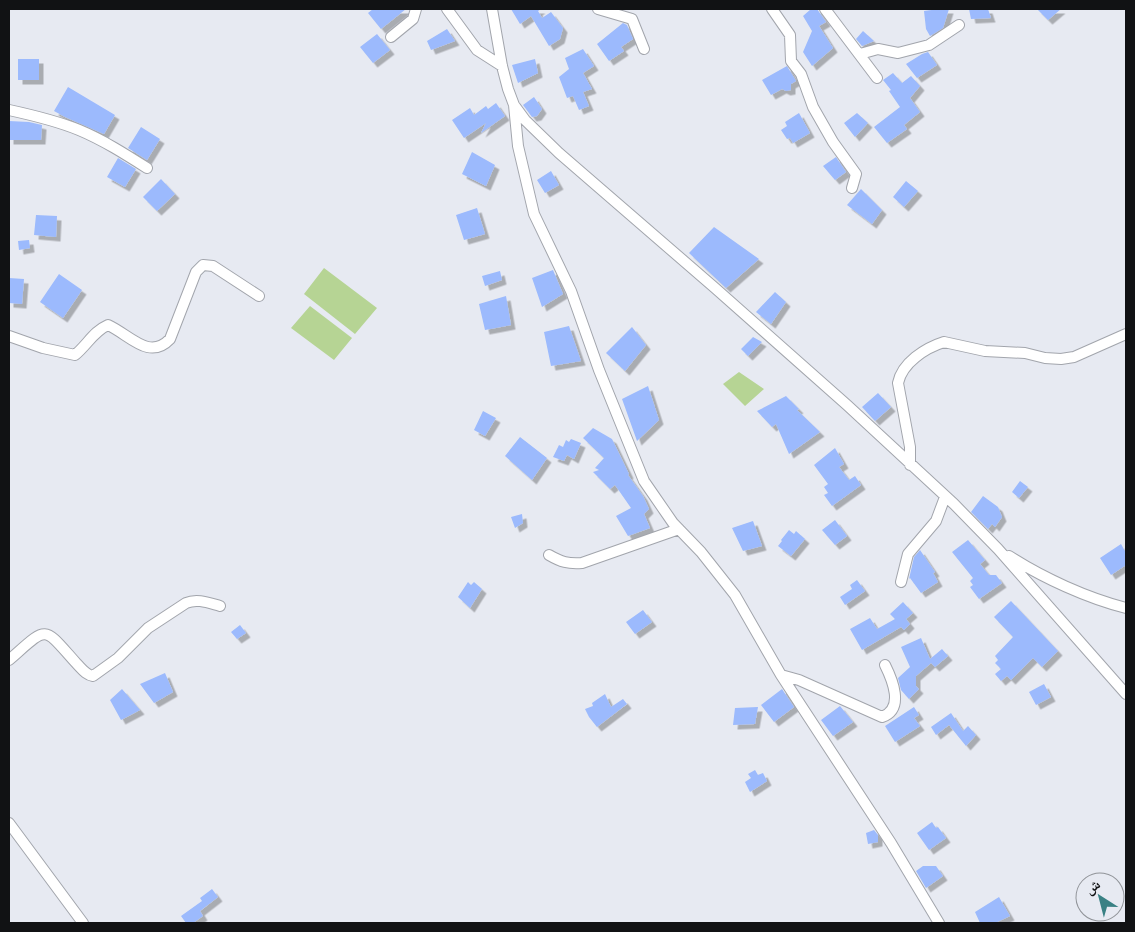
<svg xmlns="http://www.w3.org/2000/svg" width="1135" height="932" viewBox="0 0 1135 932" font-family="'Work Sans','Noto Naskh Arabic',sans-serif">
	<defs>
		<filter id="shadow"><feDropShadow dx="4.5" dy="4.5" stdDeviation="0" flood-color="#0004"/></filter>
	</defs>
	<rect width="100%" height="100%" fill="#e7eaf2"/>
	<path fill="#b6d494" d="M324,268l53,40 -22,26 -51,-40z
		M310,306l42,32 -18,22 -43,-32z
		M739,372l25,17 -19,17 -22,-22z"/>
	<path fill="#9cbafd" filter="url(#shadow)" d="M373,9h33l-25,20 -13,-16z
		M511,9h30l-3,2 4,7 9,-6 12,16 -3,11 -11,7 -18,-30 -11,8z
		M811,9h6l9,13 -7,4 14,22 -21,18 -9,-14 9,-21 -9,-15z
		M939,9h10l-6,19 -13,8 -4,-7 -2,-18z
		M969,9h19l3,9 -20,1z
		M1037,9h24l-13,11z
		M623,23l4,2 6,14 -12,8 3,4 -15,10 -12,-17z
		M447,29l8,12 -24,9 -4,-9z
		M863,31l11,10 -12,5 -6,-7z
		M377,34l13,16 -17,13 -13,-16z
		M583,49l11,17 -11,7 9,16 -9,3 6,14 -10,4 -6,-14 -6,2 -8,-21 10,-8 -4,-11z
		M928,52l9,13 -20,13 -11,-14 16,-10z
		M18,59h21v21h-21z
		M535,59l3,14 -20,10 -6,-18z
		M787,66l9,15 -5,3v6l-5,1 -4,-2 -11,6 -9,-15z
		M893,73l9,10 9,-7 9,10 -10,12 10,14 -16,13 3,4 -20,14 -13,-16 26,-20 -11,-16 2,-1 -8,-10z
		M68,87l47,28 -11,19 -39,-17 -11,-6z
		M534,97l8,12 -5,7 -5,1 -9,-12z
		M496,103l9,13 -24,17 5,-10 -22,15 -12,-18 18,-12 4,7 12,-9 2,3z
		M799,113l11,20 -17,10 -3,-5 -3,1 -6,-9 6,-4 -2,-4z
		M857,113l11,10 -13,14 -11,-14z
		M9,121l20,1 13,3 -1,15h-32z
		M141,127l19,12 -13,21 -19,-12z
		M472,152l23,13 -9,21 -24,-12z
		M836,157l10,15 -11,8 -12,-14z
		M118,158l18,11 -11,18 -18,-10z
		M551,171l8,14 -14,8 -8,-13z
		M161,179l14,15 -18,17 -14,-14z
		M906,181l12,10 -14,16 -11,-10z
		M861,189l21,21 -10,14 -25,-19z
		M477,208l8,26 -21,6 -8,-25z
		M36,215l21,1 -1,21 -22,-2z
		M714,227l45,32 -33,29 -37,-35z
		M29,240l1,8 -11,2 -1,-9z
		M553,270l10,24 -21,13 -10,-29z
		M500,271l2,9 -17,6 -3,-10z
		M59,274l23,16 -19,28 -23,-16z
		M9,278l15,1 -2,25 -13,-1z
		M775,292l11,10 -15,22 -15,-12z
		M506,296l5,29 -26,5 -6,-26z
		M569,326l12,35 -30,5 -7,-34z
		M632,327l14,18 -21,26 -19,-18z
		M753,337l9,5 -14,14 -7,-7z
		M648,386l11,34 -22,21 -15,-42z
		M878,393l13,14 -16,14 -13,-14z
		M786,396l13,13 -2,1 23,22 -31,22 -13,-30 -4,3 -15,-16z
		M483,411l13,7 -11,18 -11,-6z
		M593,428l19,11 17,35 -1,1 15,21 6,13 -5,5 6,14 -22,8 -12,-20 15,-8 -16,-23 -5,4 -17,-17 6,-2 -4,-2 9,-10 -21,-20z
		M520,437l27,21 -15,22 -27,-24z
		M571,439l10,4 -7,16 -7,-4 -3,6 -11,-4 6,-12 4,2 3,-7 3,2z
		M835,448l9,16 -5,3 10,13 6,-4 6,9 -29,21 -8,-11 4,-2 -4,-6 4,-3 -14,-19z
		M1020,481l8,6 -9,11 -7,-6z
		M983,496l15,11 4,10 -7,10 -3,-3 -4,5 -17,-17z
		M522,514l1,9 -8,5 -4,-11z
		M835,520l12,16 -12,9 -13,-15z
		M753,521l9,25 -19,5 -11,-23z
		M789,530l5,4 2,-3 9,8 -14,17 -13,-10 4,-5 -1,-1z
		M968,540l17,20 -5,4 9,11h7l6,8 -23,16 -9,-12 3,-2 -3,-4 3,-3 -21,-26z
		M1121,544l5,9v12l-15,10 -11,-17z
		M920,550l15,22 -2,1 5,9 -17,11 -11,-15 -1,1 5,-22z
		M857,580l8,11 -20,14 -5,-8 12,-8 -2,-4z
		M468,582l3,3 3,-3 8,7 -12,19 -12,-11z
		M1011,601l47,50 -16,16 -9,-9 -22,22 -4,-4 -6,5 -6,-7 6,-5 -6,-6 3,-3 -3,-4 18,-19 -19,-20z
		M903,602l10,11 -7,6 4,5 -6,6 -3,-3 -39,23 -12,-21 20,-11 7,11 18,-10 -5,-5z
		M643,610l9,12 -17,12 -9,-12z
		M240,625l6,8 -9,6 -6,-7z
		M921,638l9,21 12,-10 6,7 -13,11 -4,-4 -15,13v10l3,3 -10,10 -8,-9 -3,-12 12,-11 -9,-20z
		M165,673l8,19 -19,11 -14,-19z
		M1044,684l7,13 -15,8 -7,-13z
		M122,689l18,21 -19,10 -11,-20z
		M782,689l12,18 -20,15 -13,-17z
		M605,694l6,13 12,-8 4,5 -30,23 -8,-10 -4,-8 8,-3 -1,-3z
		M840,706l13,16 -20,14 -12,-16z
		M758,707l-3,17 -22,1 2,-17z
		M914,707l5,8 -5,3 6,8 -25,16 -10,-16z
		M951,713l12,18 5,-5 8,9 -10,11 -17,-21 -13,10 -5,-8z
		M755,770l3,5 5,-2 4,8 -17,11 -5,-10 6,-4 -3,-4z
		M932,822l4,6 2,-1 8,11 -17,12 -12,-17z
		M874,830l4,5v7l-10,2 -2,-11z
		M923,866h13l7,10 -17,12 -10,-17z
		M212,889l6,8 -18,14 3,5 -10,7h-7l-5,-7 21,-15 -2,-3z
		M999,897l11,19 -15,7h-15l-5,-11z"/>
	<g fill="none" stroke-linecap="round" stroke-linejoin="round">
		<defs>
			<path id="minor" d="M447,9l30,41 25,16
				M492,9l10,57 6,23 6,16 11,15 34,33 156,135 132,117 107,99 44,45 128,145
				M598,9l34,10 12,30
				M772,9l18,26 1,26 10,13 12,33 20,35 23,32 -4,14
				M825,9l52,69
				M391,37l22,-18 3,-10
				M860,54l18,-5 20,4 31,-8 30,-20
				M514,105l4,41 16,68 37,77 28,79 45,111 29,42 28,29 34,43 46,80 110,168 48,80
				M9,110c23,5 48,11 70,20 24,10 46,24 68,38
				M9,336l34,12 32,7c12,-10 19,-24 33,-30 22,10 41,36 62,14l26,-67 7,-7 10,1 46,30
				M910,465v-18l-12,-64c4,-20 27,-35 46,-41l41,9 40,2 20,5 16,1 13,-2 52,-23
				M549,555c12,7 19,9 33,8l97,-34
				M1009,556c34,22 78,42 117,52
				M901,582l7,-28 28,-33 9,-24
				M9,660c40,-35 33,-35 68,4 5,5 9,11 16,12l25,-18 30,-30 38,-25c11,-5 23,0 34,3
				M781,675l18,5 83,37c23,-8 10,-38 3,-52
				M9,823l74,100"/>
		</defs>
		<use href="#minor" stroke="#a2a5ac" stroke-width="12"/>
		<use href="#minor" stroke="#fff" stroke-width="10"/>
	</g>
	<rect width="1135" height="932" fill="none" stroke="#111214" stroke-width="20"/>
	<g transform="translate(1100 897) rotate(324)"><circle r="24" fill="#e7eaf2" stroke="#919499"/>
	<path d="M0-4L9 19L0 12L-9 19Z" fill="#398184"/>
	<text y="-8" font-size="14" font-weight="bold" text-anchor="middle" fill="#111214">ش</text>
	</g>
</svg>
